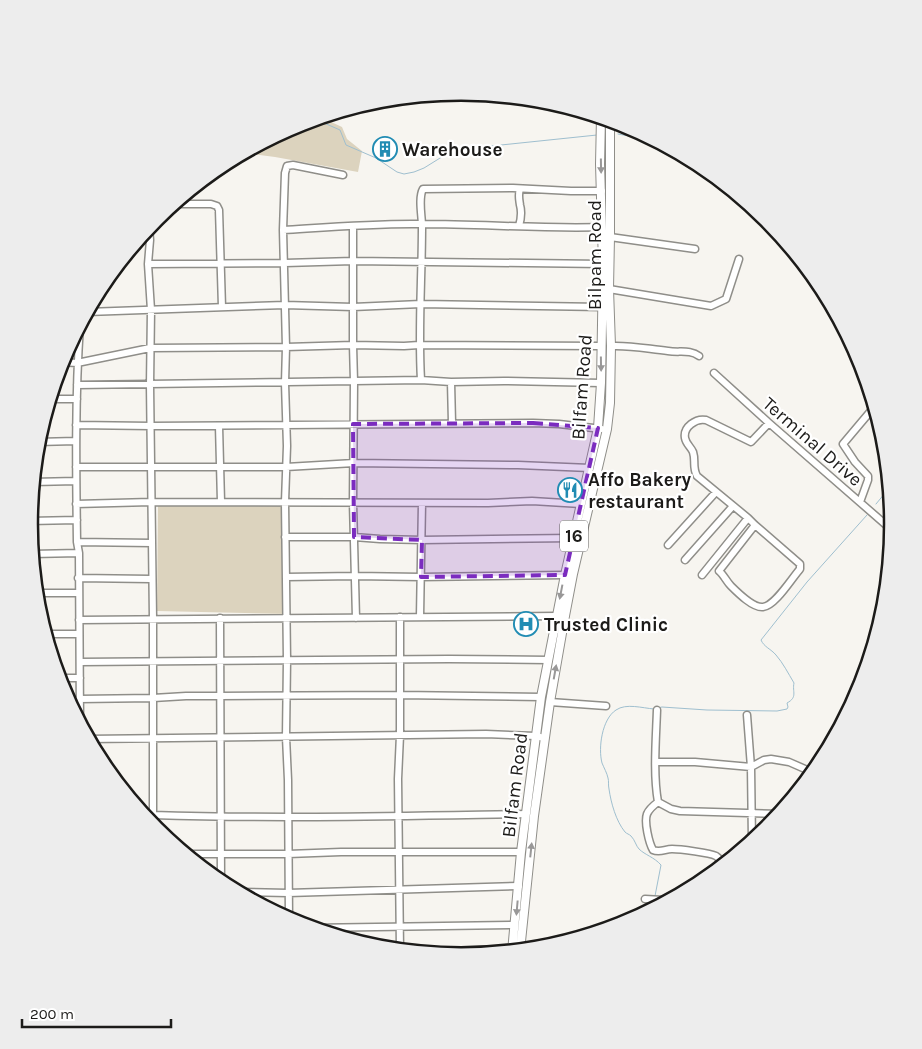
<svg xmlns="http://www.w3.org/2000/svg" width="922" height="1049" viewBox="0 0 922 1049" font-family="Karla,sans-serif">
	<rect width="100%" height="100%" fill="#f7f5f0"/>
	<path fill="#dcd3be" d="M327,116v4l15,7 5,12 15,12 -4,21 -83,-15 -31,-4 52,-28z
		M158,505l127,1 1,108 -129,-3z"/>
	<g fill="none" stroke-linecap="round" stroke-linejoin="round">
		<path stroke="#9fbfcf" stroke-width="1" d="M315,119l25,11 6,15 30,13 21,14 7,2 10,-2 10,-4 29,-18 144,-15
			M618,134l39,7
			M876,504l14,-17
			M657,708l5,-1 45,3 70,1 10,-2 1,-2 -1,-4c11,-6 5,-11 7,-20 -6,-10 -11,-20 -18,-28 -5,-6 -12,-8 -15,-15l46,-58 60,-67
			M654,709c-12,-1 -28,-6 -38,1 -14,9 -18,38 -14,53 2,5 5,10 6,15 1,3 0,7 1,11 2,14 7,32 16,43 2,2 4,2 6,4 4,4 5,10 8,13 6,6 15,8 22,16l-6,31
			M655,902l1,6"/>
		<defs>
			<path id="minor" d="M173,204h38l6,2 2,4 3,97
				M353,226v119l1,37 -1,121 3,115
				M519,226c2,-7 3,-14 1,-21 -1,-7 -2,-10 0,-16
				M149,227l1,13 -2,24 3,46 -1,75 3,234v208
				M283,230c47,-3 94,-7 140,-6 60,0 120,5 179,3
				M610,237l85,12
				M148,264l137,-1 68,-2 250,3
				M609,289l102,17 15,-7 13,-40
				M87,312l198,-7 68,2 68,-3 181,3
				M80,325c-5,72 -4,145 -3,217l2,11 1,171
				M611,346c20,-1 37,3 57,5 11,2 22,-2 31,5
				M61,362l16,1 73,-15 136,-1 67,-2 51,1 15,-1 182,1
				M714,373l55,50 124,108
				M421,380c-3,-51 1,-102 1,-154 0,-10 -4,-28 1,-37l90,-1 58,3h31
				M451,382l1,41
				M77,385l344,-5 30,2 53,-1 97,2
				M49,399h28
				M76,425l75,1 382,-3 26,1 43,5
				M219,426l2,76
				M37,442l39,-1
				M76,467h210l68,-4 164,2 72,3
				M33,482l43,-1
				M860,502l8,-22v-4l-13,-14 -12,-18 32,-38
				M76,504l75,-2 337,1 44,-2 49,3
				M29,521l48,-1
				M755,525l-36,46c5,4 7,10 12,15 7,7 22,22 32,21 12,-1 29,-29 37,-38v-5l-45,-39 -7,-7 -51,-42c-5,-9 -1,-15 -4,-24 -2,-5 -7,-8 -8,-14 -2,-11 11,-20 21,-18l45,22 18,-19
				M285,537h69l26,2 42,1 152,-2
				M77,542l75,1
				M668,545l48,-53
				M32,554l47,-1
				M685,560l48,-54
				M702,575l46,-57
				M286,577l69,-1 66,1 144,-2
				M78,578l73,1
				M35,593h44
				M400,617v118l-2,44 2,172
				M420,617l2,-114
				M220,618l1,266
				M79,620l478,-4
				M45,634h34
				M80,662l369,-3 100,1
				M58,678h22
				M79,699l74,-1 33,-2h34l180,-1 141,2
				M550,702l56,4
				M657,710c-1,29 -4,64 1,92l13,7 9,2 100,3
				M747,715l4,52 1,75
				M88,739l398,-5 50,2 8,2
				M656,762h39l56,5 13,-7 7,-1 18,3 25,11
				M658,802c-4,3 -9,7 -11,12 -3,8 2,29 6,36 7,3 12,-1 19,-1 8,0 38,4 44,7 3,2 6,6 9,8
				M153,815c124,4 249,1 373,-1
				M185,854h103l53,-2h180
				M237,892l51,1 231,-7
				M645,899l18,1 12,-2
				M289,920l-1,-140 -2,-43 1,-77 -2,-158 2,-56 -2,-63 1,-36 -3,-117 2,-57 2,-7 6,-1 50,10
				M309,928l206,-3"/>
			<path id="major" d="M520,951l14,-135 16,-114 15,-86 8,-42 34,-145 3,-26 1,-57 -2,-57 1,-52v-117
				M512,952l9,-100 20,-155 24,-122 33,-147 3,-45 2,-119 -3,-100 1,-47"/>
		</defs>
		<use href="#minor" stroke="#8f8e89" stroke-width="9"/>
		<use href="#major" stroke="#8f8e89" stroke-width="10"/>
		<use href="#minor" stroke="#fff" stroke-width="6"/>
		<use href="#major" stroke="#fff" stroke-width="8"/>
	</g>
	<defs><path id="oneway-solid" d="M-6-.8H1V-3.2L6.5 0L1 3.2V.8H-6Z" transform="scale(1.25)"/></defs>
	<g fill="#999898">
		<use href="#oneway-solid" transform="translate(601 166) rotate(89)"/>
		<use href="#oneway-solid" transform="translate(601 364) rotate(89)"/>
		<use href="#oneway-solid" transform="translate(561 592) rotate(101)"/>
		<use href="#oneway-solid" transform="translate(555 672) rotate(-80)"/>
		<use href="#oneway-solid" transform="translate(531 850) rotate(-84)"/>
		<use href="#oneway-solid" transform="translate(517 908) rotate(95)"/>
	</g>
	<path fill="#7b2cbf" fill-opacity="0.2" stroke="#7b2cbf" stroke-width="4" stroke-dasharray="10 6" stroke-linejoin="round" d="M533,423l65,5 -33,147 -144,2 1,-37 -68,-3 -1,-113z"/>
	<defs>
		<symbol id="building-ring" viewBox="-11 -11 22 22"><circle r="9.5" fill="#fff" stroke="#218cb3" stroke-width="1.5"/><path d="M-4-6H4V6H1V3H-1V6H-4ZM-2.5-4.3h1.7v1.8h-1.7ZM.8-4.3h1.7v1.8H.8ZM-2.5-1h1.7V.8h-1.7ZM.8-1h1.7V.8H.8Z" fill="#218cb3"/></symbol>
		<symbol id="restaurant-ring" viewBox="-11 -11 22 22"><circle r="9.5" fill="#fff" stroke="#218cb3" stroke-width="1.5"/><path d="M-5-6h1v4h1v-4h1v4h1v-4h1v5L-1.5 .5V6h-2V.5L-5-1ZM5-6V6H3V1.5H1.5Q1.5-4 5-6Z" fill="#218cb3"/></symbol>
		<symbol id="hospital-ring" viewBox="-11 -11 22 22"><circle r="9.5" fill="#fff" stroke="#218cb3" stroke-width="1.5"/><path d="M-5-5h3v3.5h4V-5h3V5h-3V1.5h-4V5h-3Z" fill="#218cb3"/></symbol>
	</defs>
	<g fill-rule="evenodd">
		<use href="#building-ring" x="371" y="135" width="28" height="28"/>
		<use href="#restaurant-ring" x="556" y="476" width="28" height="28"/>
		<use href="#hospital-ring" x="512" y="610" width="28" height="28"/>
	</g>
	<g text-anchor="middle" stroke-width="4.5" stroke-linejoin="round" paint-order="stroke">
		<rect fill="#fff" stroke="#605f5e" stroke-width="1" x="560" y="520.5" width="28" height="31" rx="4"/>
		<g font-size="18" font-weight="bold" fill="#1c1b19">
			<text x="574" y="542">16</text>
		</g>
		<g font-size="19" font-weight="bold" fill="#1c1b19" stroke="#fff" text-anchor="start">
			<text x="402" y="156">Warehouse</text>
			<text x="588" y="486">Affo Bakery<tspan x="588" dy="22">restaurant</tspan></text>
			<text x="544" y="631">Trusted Clinic</text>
		</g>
		<g font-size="19" fill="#1c1b19" stroke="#fff">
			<text transform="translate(594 255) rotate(-90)" y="7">Bilpam Road</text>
			<text transform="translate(581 387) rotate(-86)" y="7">Bilfam Road</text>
			<text transform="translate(813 441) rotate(41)" y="7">Terminal Drive</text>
			<text transform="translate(514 785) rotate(-83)" y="7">Bilfam Road</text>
		</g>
	</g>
	<path d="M0 0H922V1049H0ZM38 524a423 423 0 1 1 846 0a423 423 0 1 1-846 0Z" fill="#ededed" fill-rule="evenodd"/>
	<path fill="none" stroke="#1c1b19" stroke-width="2.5" d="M38 524a423 423 0 1 1 846 0a423 423 0 1 1-846 0Z"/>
	<path d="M22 1019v8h149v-8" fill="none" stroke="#1c1b19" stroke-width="2.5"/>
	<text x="30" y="1019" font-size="15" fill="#1c1b19" stroke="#ffffff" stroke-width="4" paint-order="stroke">200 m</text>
</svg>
